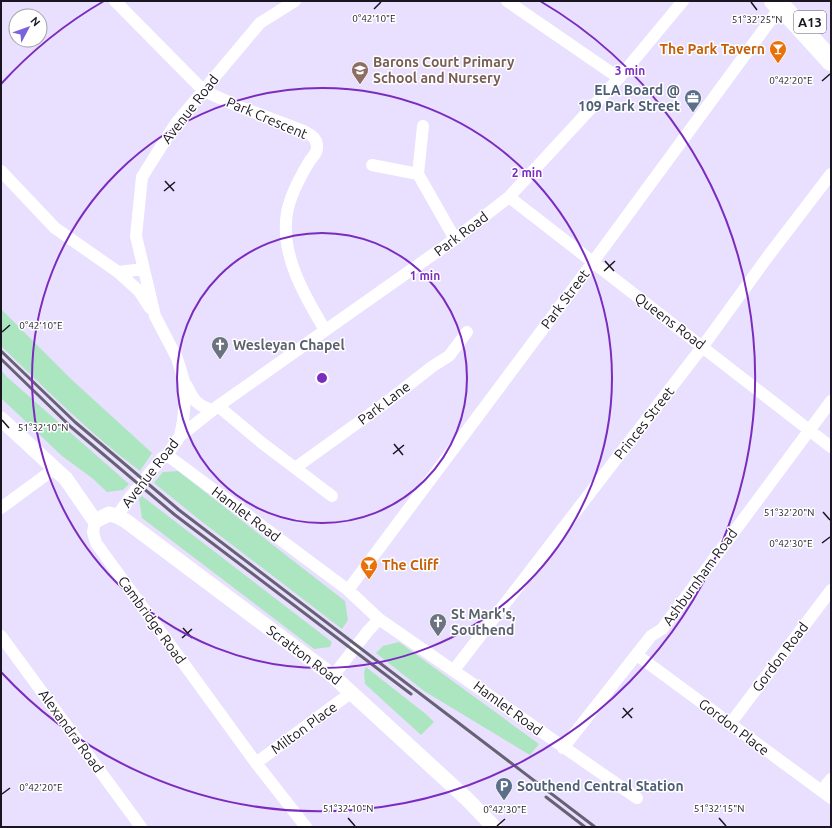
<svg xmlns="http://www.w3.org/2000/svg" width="832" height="828" viewBox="0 0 832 828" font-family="Ubuntu,sans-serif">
	<rect width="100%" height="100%" fill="#e9dffe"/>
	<path fill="#ace6c0" d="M1,309l70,70 81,74 -12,18c-50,-37 -94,-82 -139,-125z
		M1,370l6,7 122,107 -6,6 -16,2 -15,-14 -30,-22 -61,-58z
		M178,471l167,130 3,19 -6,9 -141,-108 -47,-38 9,-11z
		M142,496l190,146 -2,5 -16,2 -172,-131 -3,-19z
		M399,642l140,102 -9,11 -106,-64 -48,-38 7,-7z
		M366,667l61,48 7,7 -13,13 -56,-51 -1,-12z"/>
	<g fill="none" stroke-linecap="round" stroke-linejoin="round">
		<path stroke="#fff" stroke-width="12" d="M115,1l89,90 36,16 64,24c6,3 13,7 13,15 1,7 -5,11 -8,16 -9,15 -19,33 -22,51 -7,41 17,82 38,117
			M507,1l112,77
			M423,126l-5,48 37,65
			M372,165l46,9
			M1,171l54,57 63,44 26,-3
			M509,197l322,250
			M118,272l21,19 11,17
			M187,386c7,15 10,19 25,24
			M218,406l44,37 33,25 93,-67 45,-35 16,-10 18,-24
			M180,436l38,-30 237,-167 54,-42 110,-119 64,-77
			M167,455l181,135 31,29 258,179
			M295,468l37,28
			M1,508l53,-39
			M117,516l14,-20 31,-38 5,-3 13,-19 3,-15 2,-22 -1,-18 -7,-23 -22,-42 -19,-80 6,-59 34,-54 84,-100 35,-22
			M95,521l-2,11 3,11 160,220 50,64
			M348,590l245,-328 188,-256
			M1,636l140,191
			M637,655l194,143
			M454,670l249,-324 66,-91 62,-81
			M333,676l35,-45 11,-12
			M730,724l101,-134
			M563,748l88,-112 11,-7 169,-228
			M256,763l96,-71
			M821,791l10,-12"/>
		<path stroke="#fff" stroke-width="15" d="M1,419l65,60 29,42 14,-7 8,2 9,5 207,155 134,123 27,28"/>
		<path stroke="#fff" stroke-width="20" d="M774,1l7,5 50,55"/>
		<path stroke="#676174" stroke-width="3" d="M1,351l74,71 104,88 416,317
			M1,359l70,68 104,88 236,179
			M546,797l39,30"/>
	</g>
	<path fill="none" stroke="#1a1621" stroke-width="1.5" d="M751,2l6,8M374,9l7,-7M822,81l8,-7M165,181l9,10M164,191l11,-9M605,261l9,10M604,271l11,-10M2,332l8,-7M2,420l7,8M394,444l9,11M393,454l11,-9M823,512l7,8M822,543l8,-6M183,628l9,10M182,638l10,-9M623,708l9,10M622,718l11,-10M2,794l8,-6M348,818l7,8M719,818l7,8M497,826l8,-7"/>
	<g fill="none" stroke="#7b2cbf" stroke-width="2">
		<circle cx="322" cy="378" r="145"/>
		<circle cx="322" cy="378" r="290"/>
		<path d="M1 84A435 435 0 0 1 104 1M540 1A435 435 0 1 1 1 672"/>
	</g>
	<defs>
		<symbol id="bar-pin" viewBox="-11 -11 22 30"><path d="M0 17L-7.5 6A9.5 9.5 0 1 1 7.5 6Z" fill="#e8710a" stroke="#fff"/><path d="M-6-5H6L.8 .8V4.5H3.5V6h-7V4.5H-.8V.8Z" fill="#fff"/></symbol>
		<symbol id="school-pin" viewBox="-11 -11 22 30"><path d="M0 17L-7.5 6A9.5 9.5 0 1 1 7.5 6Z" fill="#8d6e63" stroke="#fff"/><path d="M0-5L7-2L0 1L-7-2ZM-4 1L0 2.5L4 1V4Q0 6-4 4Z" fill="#fff"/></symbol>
		<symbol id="office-pin" viewBox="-11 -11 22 30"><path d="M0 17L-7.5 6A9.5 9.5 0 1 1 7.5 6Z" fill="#5c6f8a" stroke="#fff"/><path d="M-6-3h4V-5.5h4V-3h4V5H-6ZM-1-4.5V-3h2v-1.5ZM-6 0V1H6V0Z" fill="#fff"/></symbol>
		<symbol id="church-pin" viewBox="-11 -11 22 30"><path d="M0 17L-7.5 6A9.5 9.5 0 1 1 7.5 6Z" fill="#6b7280" stroke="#fff"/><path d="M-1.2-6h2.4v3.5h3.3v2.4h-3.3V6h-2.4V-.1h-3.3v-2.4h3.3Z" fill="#fff"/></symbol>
		<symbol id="parking-pin" viewBox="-11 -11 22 30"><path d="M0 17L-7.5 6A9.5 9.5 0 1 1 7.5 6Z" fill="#5c6f8a" stroke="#fff"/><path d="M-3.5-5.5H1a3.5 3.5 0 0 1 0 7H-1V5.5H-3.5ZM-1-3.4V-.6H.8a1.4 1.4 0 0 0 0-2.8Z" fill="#fff"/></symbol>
	</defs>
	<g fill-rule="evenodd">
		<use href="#bar-pin" x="768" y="39" width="20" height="27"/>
		<use href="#school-pin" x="350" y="60" width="20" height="27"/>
		<use href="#office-pin" x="683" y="88" width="20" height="27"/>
		<use href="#church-pin" x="210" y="335" width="20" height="27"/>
		<use href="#bar-pin" x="359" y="555" width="20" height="27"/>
		<use href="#church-pin" x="428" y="612" width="20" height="27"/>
		<use href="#parking-pin" x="494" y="776" width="20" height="27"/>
	</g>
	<g text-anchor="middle" stroke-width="3" stroke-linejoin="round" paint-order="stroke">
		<rect fill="#fff" stroke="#5f5c64" stroke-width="1" x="794" y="11" width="32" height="22" rx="3"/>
		<g font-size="13" font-weight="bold" fill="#1a1621">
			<text x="810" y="27">A13</text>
		</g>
		<g font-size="14" font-weight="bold" fill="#c56008" stroke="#fff" text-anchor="end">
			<text x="765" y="54">The Park Tavern</text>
			<text x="382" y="570" text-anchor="start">The Cliff</text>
		</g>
		<g font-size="14" font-weight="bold" fill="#785e54" stroke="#fff" text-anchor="start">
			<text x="373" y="67">Barons Court Primary<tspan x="373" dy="16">School and Nursery</tspan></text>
		</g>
		<g font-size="14" font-weight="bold" fill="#4e5e75" stroke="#fff" text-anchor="end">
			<text x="680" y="95">ELA Board @<tspan x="680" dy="16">109 Park Street</tspan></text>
			<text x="517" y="791" text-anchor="start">Southend Central Station</text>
		</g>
		<g font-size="14" fill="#1a1621" stroke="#fff">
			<text transform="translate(190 109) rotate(-52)" y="5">Avenue Road</text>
			<text transform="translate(267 118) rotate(23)" y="5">Park Crescent</text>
			<text transform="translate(461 234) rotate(-37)" y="5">Park Road</text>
			<text transform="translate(565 299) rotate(-53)" y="5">Park Street</text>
			<text transform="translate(670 321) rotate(37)" y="5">Queens Road</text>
			<text transform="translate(384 403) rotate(-37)" y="5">Park Lane</text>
			<text transform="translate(644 423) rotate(-52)" y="5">Princes Street</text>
			<text transform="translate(150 473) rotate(-52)" y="5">Avenue Road</text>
			<text transform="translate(246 514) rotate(37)" y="5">Hamlet Road</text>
			<text transform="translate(700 577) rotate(-54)" y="5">Ashburnham Road</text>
			<text transform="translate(152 620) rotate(54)" y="5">Cambridge Road</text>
			<text transform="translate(304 655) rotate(37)" y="5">Scratton Road</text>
			<text transform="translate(780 657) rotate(-53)" y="5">Gordon Road</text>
			<text transform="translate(508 708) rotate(36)" y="5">Hamlet Road</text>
			<text transform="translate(734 727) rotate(37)" y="5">Gordon Place</text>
			<text transform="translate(304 728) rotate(-36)" y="5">Milton Place</text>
			<text transform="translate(71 731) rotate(54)" y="5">Alexandra Road</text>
		</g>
		<g font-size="14" font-weight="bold" fill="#5b616d" stroke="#fff" text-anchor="start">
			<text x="233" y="350">Wesleyan Chapel</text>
			<text x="451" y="619">St Mark's,<tspan x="451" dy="16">Southend</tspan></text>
		</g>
	</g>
	<g font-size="10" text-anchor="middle" fill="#1a1621" stroke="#fff" stroke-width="3" stroke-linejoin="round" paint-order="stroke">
		<text x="374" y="22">0°42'10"E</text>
		<text x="757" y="23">51°32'25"N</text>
		<text x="791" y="84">0°42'20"E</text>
		<text x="41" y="329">0°42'10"E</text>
		<text x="43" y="431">51°32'10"N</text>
		<text x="789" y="516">51°32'20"N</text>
		<text x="791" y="547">0°42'30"E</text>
		<text x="41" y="791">0°42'20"E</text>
		<text x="348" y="812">51°32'10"N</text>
		<text x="719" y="812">51°32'15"N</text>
		<text x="505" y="813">0°42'30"E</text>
	</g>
	<circle cx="322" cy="378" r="6" fill="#7b2cbf" stroke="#fff" stroke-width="2"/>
	<g font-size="12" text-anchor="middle" font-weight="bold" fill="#7b2cbf" stroke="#fff" stroke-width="3" stroke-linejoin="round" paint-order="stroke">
		<text x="630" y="75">3 min</text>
		<text x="527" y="177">2 min</text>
		<text x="425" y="280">1 min</text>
	</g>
	<rect width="832" height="828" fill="none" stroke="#1a1621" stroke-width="4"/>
	<g transform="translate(28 28) rotate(49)"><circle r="19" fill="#ffffff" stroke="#a3a2a6"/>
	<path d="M0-3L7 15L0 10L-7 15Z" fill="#7b61dc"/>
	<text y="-6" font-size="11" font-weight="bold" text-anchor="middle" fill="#1a1621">N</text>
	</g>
</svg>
